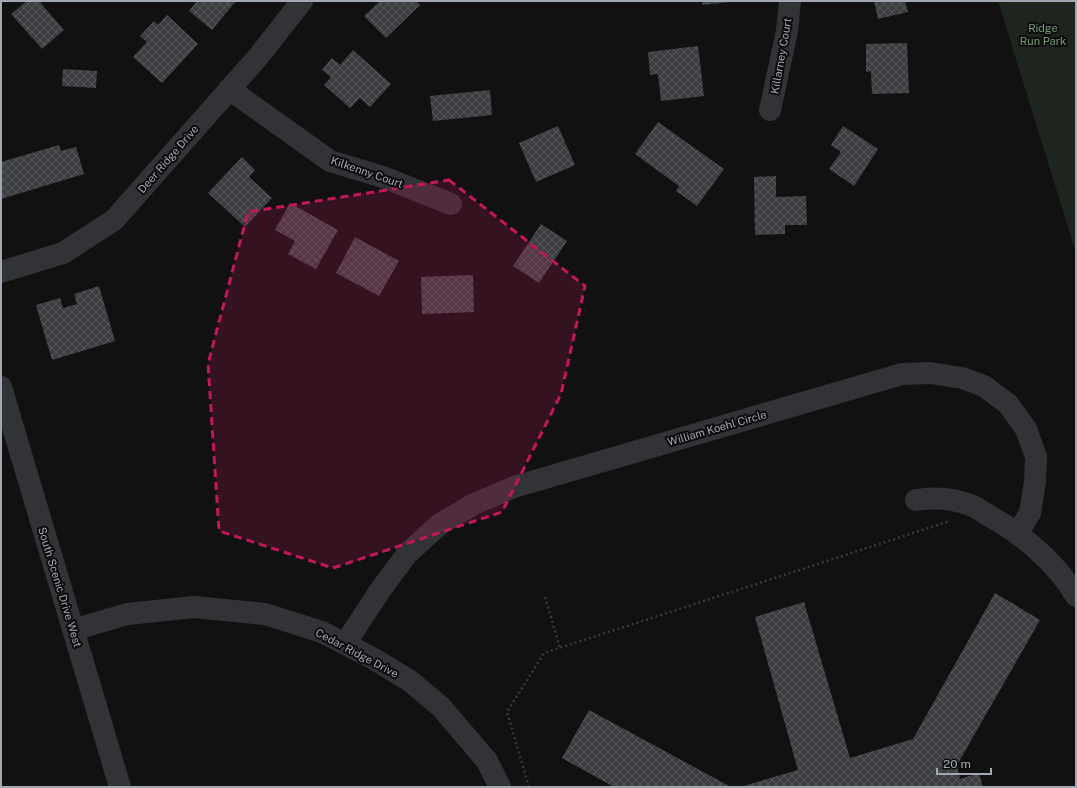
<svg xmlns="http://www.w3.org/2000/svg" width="1077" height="788" viewBox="0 0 1077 788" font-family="'Public Sans',sans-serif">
	<defs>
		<pattern id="building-cross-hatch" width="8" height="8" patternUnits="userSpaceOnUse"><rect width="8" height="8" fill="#3d3e42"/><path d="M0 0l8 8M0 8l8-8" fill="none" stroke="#56575b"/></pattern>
	</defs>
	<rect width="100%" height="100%" fill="#111112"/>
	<path fill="#1d251e" d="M998,1h78v252z"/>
	<path fill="url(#building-cross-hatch)" d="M27,1h12l25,29 -22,19 -31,-35z
		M197,1h39l-24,29 -23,-19z
		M380,1h36l4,4 -34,33 -22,-22z
		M702,1h27l1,1 -28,3z
		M874,1h31l3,11 -30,7z
		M167,15l31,29 -36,39 -29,-26 14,-15 -7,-6 14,-15 4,4z
		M907,43l2,50 -37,1 -1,-23 -5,1v-28z
		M698,46l6,50 -43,5 -3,-27 -8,1 -2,-23z
		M353,50l38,34 -21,23 -10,-9 -10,10 -26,-23 7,-8 -9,-7 10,-12 8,7z
		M63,69l34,2 -1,17 -34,-2z
		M490,90l2,25 -59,6 -3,-25z
		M658,122l66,47 -27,37 -21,-15 3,-5 -44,-32z
		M558,126l17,39 -39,17 -17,-39z
		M843,126l35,23 -24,37 -25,-17 12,-17 -10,-7z
		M59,145l2,6 15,-4 8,27 -83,25v-37z
		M242,157l13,13 -6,7 23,21 -27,29 -37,-34z
		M776,176v21l30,-1 1,29h-22v9l-30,1 -1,-58z
		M290,203l48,27 -22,39 -28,-15 7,-13 -20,-11z
		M541,224l26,17 -28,42 -26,-17z
		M355,237l44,24 -20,35 -43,-23z
		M473,275l1,37 -52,2 -1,-37z
		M99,286l16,55 -63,19 -16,-55 24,-7 3,10 14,-4 -3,-10z
		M995,593l45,27 -83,145 3,14 19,-6 4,14h-243l58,-17 -43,-153 49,-15 46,156 63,-19z
		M589,710l142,77h-117l-52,-29z"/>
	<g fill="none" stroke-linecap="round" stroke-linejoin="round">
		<path stroke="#383a3e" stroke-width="2.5" stroke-dasharray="2 3" stroke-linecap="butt" d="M545,597l15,51
			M529,787l-22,-75 37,-59 406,-132"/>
		<path stroke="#323337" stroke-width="22" d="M229,89l101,72 53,16 68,27
			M770,110l17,-79 3,-30
			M1,272l62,-19 51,-33 144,-163 44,-56
			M1,387l119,400
			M916,500c18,-3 36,-2 54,5 6,2 11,6 16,9 35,19 70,48 90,82
			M73,630l54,-16 67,-7 71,7 57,18 52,27 36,22 31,26 46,54 13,26
			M345,644l36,-55 26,-35 33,-30 34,-20 40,-17 388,-113 28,-1 32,5 22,8 24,18 18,25 10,28 -1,25 -5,31 -13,21"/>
	</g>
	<path fill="#c2185b" fill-opacity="0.2" stroke="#c2185b" stroke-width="3" stroke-dasharray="8 5" stroke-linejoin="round" d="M449,180l136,106 -24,108 -59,118 -169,56 -114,-37 -11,-167 40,-152z"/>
	<g text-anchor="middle" stroke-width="4" stroke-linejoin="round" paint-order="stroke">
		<g font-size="11" fill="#789f78" stroke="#0c0c0d">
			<text x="1043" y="32">Ridge<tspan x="1043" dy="13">Run Park</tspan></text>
		</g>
		<g font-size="11" fill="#a2a8b3" stroke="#0c0c0d">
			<text transform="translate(781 56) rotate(-80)" y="4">Killarney Court</text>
			<text transform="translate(168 159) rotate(-49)" y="4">Deer Ridge Drive</text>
			<text transform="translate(367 172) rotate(19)" y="4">Kilkenny Court</text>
			<text transform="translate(717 428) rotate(-16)" y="4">William Koehl Circle</text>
			<text transform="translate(60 587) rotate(73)" y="4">South Scenic Drive West</text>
			<text transform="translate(357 653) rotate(28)" y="4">Cedar Ridge Drive</text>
		</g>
	</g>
	<rect width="1077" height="788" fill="none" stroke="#a2a8b3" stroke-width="4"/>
	<path d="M937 768v6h54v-6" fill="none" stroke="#a2a8b3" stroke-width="2"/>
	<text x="943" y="768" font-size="12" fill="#a2a8b3" stroke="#0c0c0d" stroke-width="3" paint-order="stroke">20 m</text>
</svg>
